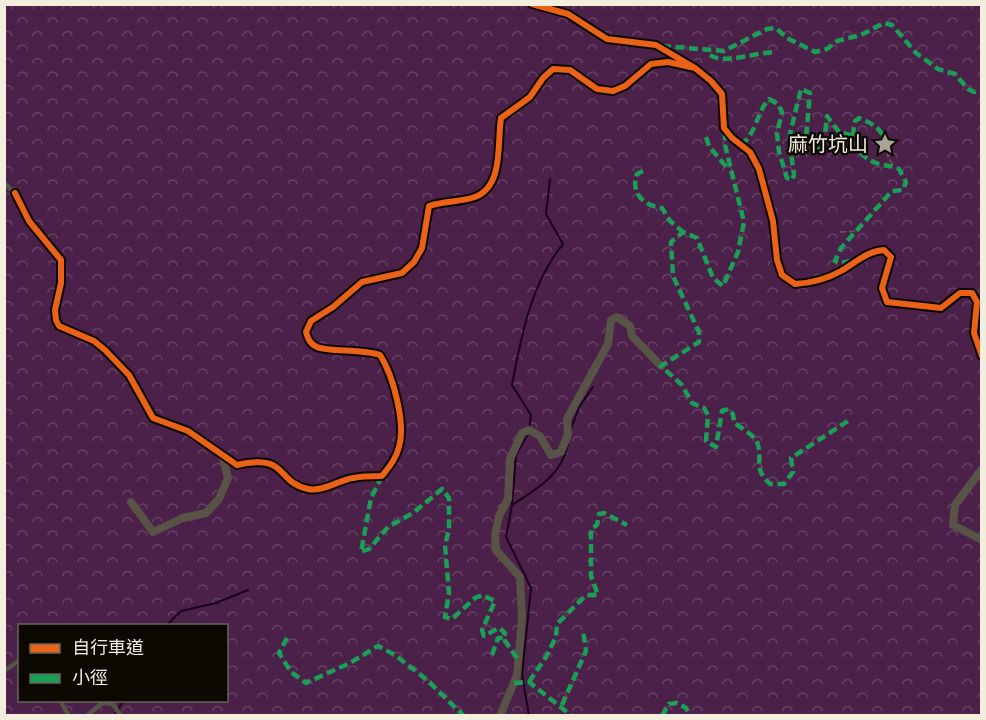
<svg xmlns="http://www.w3.org/2000/svg" width="986" height="720" viewBox="0 0 986 720" font-family="Ubuntu,'Noto Sans TC',sans-serif">
	<defs>
		<pattern id="forest-crowns" width="20" height="18" patternUnits="userSpaceOnUse" patternTransform="scale(1.5)"><rect width="20" height="18" fill="#4b214a"/><path d="M2 6a3 3 0 1 1 6 0M12 15a3 3 0 1 1 6 0" fill="none" stroke="#664264"/></pattern>
	</defs>
	<rect width="100%" height="100%" fill="#1f1a0c"/>
	<path fill="url(#forest-crowns)" fill-rule="evenodd" d="M4,5h977v710h-976zM20,626h206v74h-206z"/>
	<g fill="none" stroke-linecap="round" stroke-linejoin="round">
		<path stroke="#1b021b" stroke-width="2" d="M529,429l2,-14 -19,-30c9,-48 19,-102 51,-141l-17,-30 4,-35
			M571,429l8,-22 14,-20
			M528,434l-12,21 -4,50 -6,32 25,51 -9,86 7,42
			M512,505c26,-17 49,-29 56,-61
			M166,626l15,-15 35,-8 32,-13
			M114,716l10,-16"/>
		<path stroke="#5f5b50" stroke-width="1.5" stroke-dasharray="6 3" stroke-linecap="butt" d="M886,142l2,15 5,8
			M840,232l18,-1"/>
		<path stroke="#585346" stroke-width="4.5" d="M4,183l11,10
			M4,671l16,-11
			M60,700l9,16
			M87,716l15,-13 11,1 8,12"/>
		<path stroke="#585346" stroke-width="8" d="M532,4l36,10 39,25 49,6 39,23 16,13 11,13 2,34 8,10 18,14 9,17 14,52 4,39 5,15 13,9c16,-1 32,-5 46,-13 14,-8 26,-20 43,-21l7,7 -9,31 5,14 54,6 19,-15h12l5,9 -3,31 8,23
			M15,193l14,28 32,39v23l-6,27 1,10 3,6 35,15 11,9 24,25 24,43 35,13 49,34c52,-12 38,17 71,24 15,3 31,-9 45,-11 9,-2 19,-2 29,-2 7,-9 14,-17 17,-29 7,-24 -6,-72 -19,-92 -18,-6 -52,-3 -63,-8 -7,-3 -9,-8 -11,-15l5,-11 22,-14 29,-25 40,-9 12,-11 8,-14 7,-42c15,-5 32,-4 46,-9 29,-11 22,-54 26,-79l29,-21 13,-19 10,-9 17,1 27,19 16,2 12,-5 26,-22 17,-2 27,6
			M982,469l-27,36 -2,20 29,15
			M131,502l22,30 30,-14 23,-5 13,-14 9,-21 -5,-20
			M500,716l17,-41 5,-56 -2,-42 -24,-27 -1,-15 4,-19 9,-17 2,-40 12,-26 7,-3 11,6 11,19 10,-3 7,-18 -1,-15 41,-75 3,-24 6,-3 13,9 2,10 29,30"/>
		<path stroke="#1a9f57" stroke-width="4.5" stroke-dasharray="9 4.5" stroke-linecap="butt" d="M662,46l62,5 43,-22 9,-1 11,10 28,14 12,-3 10,-8 24,-6 23,-12 8,2 24,28 22,16 17,5 13,15 6,3 8,-2
			M710,55c14,10 47,-3 66,-3
			M725,131v14l19,77 -6,30 -15,34 -10,-8 -16,-40 -14,-6 -12,10 2,34 26,56v10l-38,24 21,19 10,18 12,5 4,7 -2,26 10,6 6,-36 6,-2 5,5 1,8c7,7 22,13 24,23 5,18 -6,21 12,39h14l9,-12 -2,-14 60,-39
			M706,137l3,9 19,23
			M741,145c16,-12 15,-32 28,-46l9,5 4,8 -5,21 2,19 8,26 5,2 2,-5 -5,-37 12,-49 9,4 -4,45 17,14 4,-36 12,16 14,4
			M643,171l-6,3c-7,19 7,32 25,34l8,13 13,11
			M851,261l-10,2 -6,-2 6,-13 51,-57 11,-1 3,-8 -7,-13c-8,-4 -15,-3 -23,-6 -19,-7 -26,-23 -21,-42l4,-3c14,6 22,10 27,24
			M382,476l-11,22 -10,54 8,-3 19,-22 25,-14 29,-24 7,9v32l-4,15 4,48 -4,24 7,2 23,-21 7,-3 13,6 -13,29 2,6 15,-8 6,5 -2,5 16,23
			M287,638l-8,15 12,19 15,11 44,-20 28,-17 17,9 32,25 37,36
			M492,655l6,-17h5
			M529,682l17,-25 10,-20 1,-13 29,-29h12l-7,-19v-47l6,-4 2,-11 5,-1 23,12
			M514,683l15,-1 43,34
			M562,705l24,-54 -3,-21
			M662,716l7,-12 8,-1 9,5 4,8"/>
		<defs>
			<path id="cycleway" d="M532,4l36,10 39,25 49,6 39,23 16,13 11,13 2,34 8,10 18,14 9,17 14,52 4,39 5,15 13,9c16,-1 32,-5 46,-13 14,-8 26,-20 43,-21l7,7 -9,31 5,14 54,6 19,-15h12l5,9 -3,31 8,23
				M15,193l14,28 32,39v23l-6,27 1,10 3,6 35,15 11,9 24,25 24,43 35,13 49,34c52,-12 38,17 71,24 15,3 31,-9 45,-11 9,-2 19,-2 29,-2 7,-9 14,-17 17,-29 7,-24 -6,-72 -19,-92 -18,-6 -52,-3 -63,-8 -7,-3 -9,-8 -11,-15l5,-11 22,-14 29,-25 40,-9 12,-11 8,-14 7,-42c15,-5 32,-4 46,-9 29,-11 22,-54 26,-79l29,-21 13,-19 10,-9 17,1 27,19 16,2 12,-5 26,-22 17,-2 27,6"/>
		</defs>
		<use href="#cycleway" stroke="#0c0802" stroke-width="10"/>
		<use href="#cycleway" stroke="#ea6118" stroke-width="6"/>
	</g>
	<defs>
		<symbol id="sight-bare" viewBox="-9 -9 18 18"><path d="M0-6L1.8-2.2L6-1.7L2.9 1.2L3.7 5.4L0 3.3L-3.7 5.4L-2.9 1.2L-6-1.7L-1.8-2.2Z" fill="#a9a495" stroke="#0c0802" stroke-width="2.5" paint-order="stroke"/></symbol>
	</defs>
	<g fill-rule="evenodd">
		<use href="#sight-bare" x="870" y="129" width="30" height="30"/>
	</g>
	<g text-anchor="middle" stroke-width="5" stroke-linejoin="round" paint-order="stroke">
		<g font-size="20" fill="#f4eedf" stroke="#0c0802" text-anchor="end">
			<text x="868" y="151">麻竹坑山</text>
		</g>
	</g>
	<rect width="986" height="720" fill="none" stroke="#f4eedf" stroke-width="12"/>
	<rect x="18" y="624" width="210" height="78" fill="#0c0802" stroke="#69645a" stroke-width="1.5"/>
	<rect x="30" y="644" width="30" height="9" fill="#ea6118" stroke="#69645a" stroke-width="1.5"/>
	<text x="72" y="654" font-size="18" fill="#f4eedf">自行車道</text>
	<rect x="30" y="674" width="30" height="9" fill="#1a9f57" stroke="#69645a" stroke-width="1.5"/>
	<text x="72" y="684" font-size="18" fill="#f4eedf">小徑</text>
</svg>
